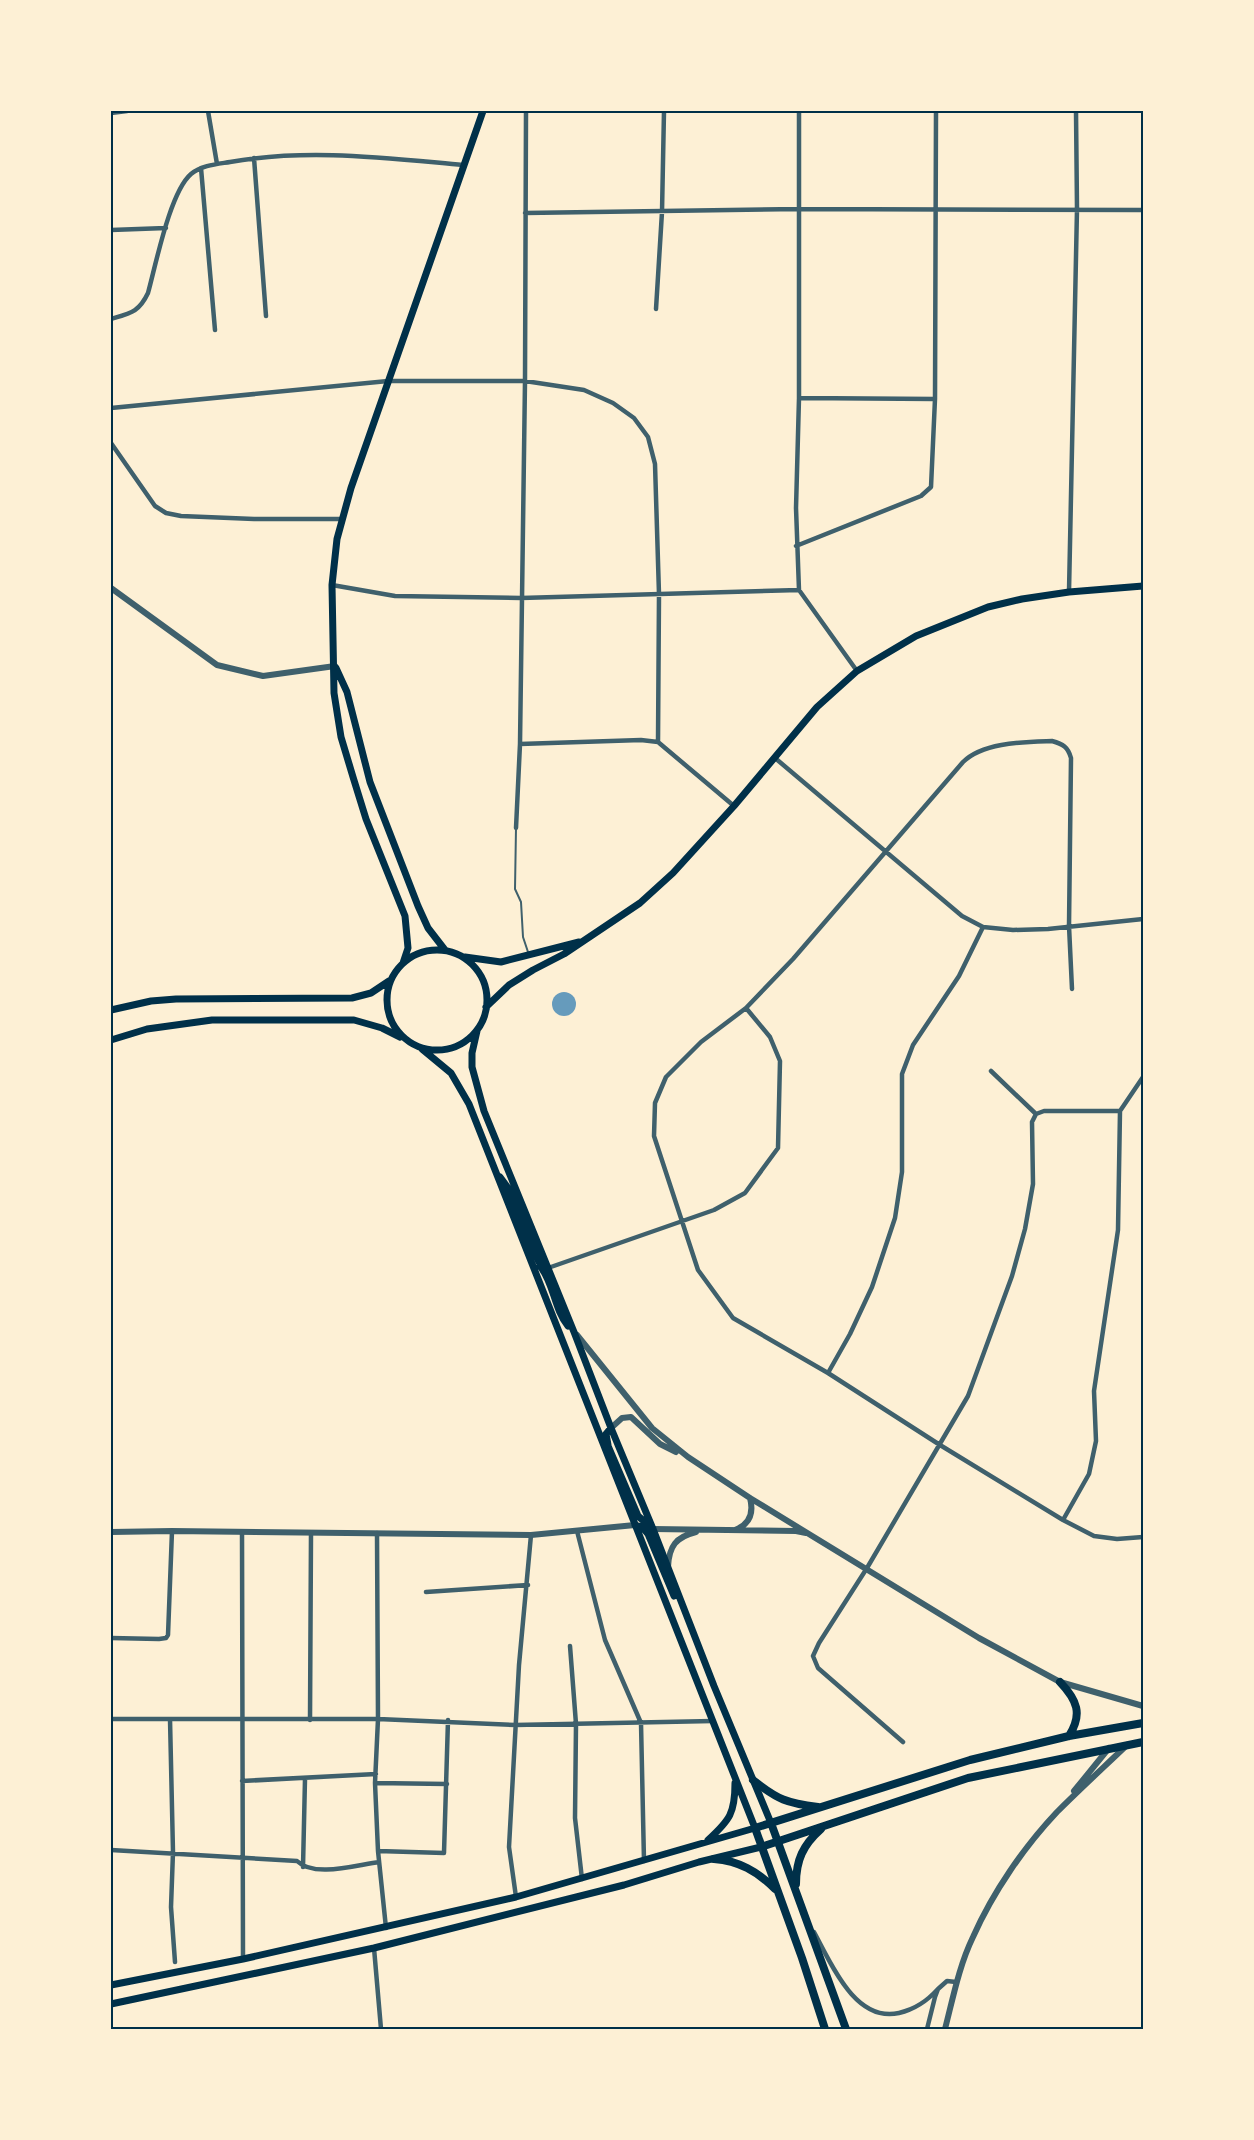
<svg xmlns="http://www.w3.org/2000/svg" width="1254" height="2140" viewBox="0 0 1254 2140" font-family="'Varela Round',sans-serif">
	<rect width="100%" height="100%" fill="#fdf0d5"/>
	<path fill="#669bbc" d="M552 1004a12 12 0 1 1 24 0a12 12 0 1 1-24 0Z"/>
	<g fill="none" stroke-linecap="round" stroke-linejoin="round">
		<path stroke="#3f606c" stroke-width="2" d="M516,828l-1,61 6,13 2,35 5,15"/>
		<path stroke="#3f606c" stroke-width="4.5" d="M208,111l9,53
			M799,111v287l-3,110 3,82 58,81
			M111,113l16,-2
			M254,158l12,158
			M201,168l14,162
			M525,213l274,-4 344,1
			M111,230l55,-2
			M656,309l6,-97 2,-101
			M111,319c20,-6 28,-7 37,-26 8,-29 22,-101 43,-119 11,-9 27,-10 39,-12 77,-14 155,-4 233,3
			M799,398l136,1
			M111,408l277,-27h137l59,9 29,13 21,15 14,19 7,27 4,130 -1,148
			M111,443l44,63 11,7 15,3 73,3h88
			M796,546l125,-50 10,-9 4,-88 1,-288
			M332,585l63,11 126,2 278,-8
			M1069,592l8,-383 -1,-98
			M520,744l121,-4 17,2 76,64
			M775,758l187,158 21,11 30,3 35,-1 95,-10
			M516,828l4,-84 5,-363 1,-270
			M1072,989l-3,-63 2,-168c-3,-11 -8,-14 -19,-17 -28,1 -69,1 -89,21l-170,197 -47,49 -45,34 -35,35 -11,26 -1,33 44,134 35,48 95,55 112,72 123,75 31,16 23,3 26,-2
			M991,1071l45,43
			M548,1268l166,-58 31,-17 33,-45 2,-87 -10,-24 -24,-29
			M828,1373l22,-39 22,-47 23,-69 7,-46v-98l11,-29 46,-69 24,-49
			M1063,1520l26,-46 7,-33 -2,-50 24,-161 2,-119 23,-34
			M577,1531l28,109 36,83 3,138
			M242,1532l1,427
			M377,1533l1,186 -3,64 3,68 8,77
			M426,1592l102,-7
			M111,1638l48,1 7,-1 2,-3 4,-104
			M570,1646l6,78 -1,94 7,61
			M111,1719h267l137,6 198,-4
			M170,1719l3,133 -2,55 4,55
			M310,1720l1,-187
			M903,1742l-85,-74 -5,-12 6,-13 48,-75 101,-172 44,-120 13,-47 8,-45 -1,-62 4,-8 8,-3h76
			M242,1781l134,-7
			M375,1783l72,1
			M111,1850l186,11c17,17 59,4 82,1
			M378,1851l66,2 4,-133
			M303,1867l2,-88
			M516,1897l-7,-50 10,-182 12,-130
			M814,1932c17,31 41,91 85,81 17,-4 28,-12 39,-24
			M374,1948l7,81
			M927,2029l8,-32 3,-8 9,-8 9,1"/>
		<path stroke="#3f606c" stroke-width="6" d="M111,588l106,77 46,11 72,-10
			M577,1335l75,93 36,29 62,41 229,140 81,44 83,24
			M611,1428l11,-10 9,-1 29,27 16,8
			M653,1529l143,2 10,2
			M735,1530c15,-6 19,-17 15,-32
			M111,1532l61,-1 359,4 104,-10
			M668,1567c1,-21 8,-30 28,-35
			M1074,1791l35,-43
			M945,2029c8,-31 14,-63 28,-92 20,-45 51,-90 84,-125 23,-23 47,-45 70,-67"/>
		<path stroke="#003049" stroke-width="7" d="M336,668l11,24 23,90 48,124 10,22 17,22
			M387 1000a50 50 0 1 1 100 0a50 50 0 1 1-100 0Z
			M465,957l36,5 78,-20
			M403,963l5,-15 -3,-32 -39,-97 -13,-42 -12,-40 -7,-44 -2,-108 5,-46 14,-51 132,-377
			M486,1007l23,-22 24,-15 31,-16 76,-51 33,-30 61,-67 83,-99 40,-36 59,-35 72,-29 34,-8 47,-7 74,-6
			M111,1010l40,-9 25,-2 176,-1 19,-5 18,-12
			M477,1031l-5,22v14l12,44 90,221 37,96 42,101 61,157 57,137
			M111,1040l36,-11 65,-9h142l28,8 18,9
			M500,1177l8,11 31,74 3,5 6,1
			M540,1266c14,17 14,43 28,60
			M608,1445l-2,-11 5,-6
			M608,1446l30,70 15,13
			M635,1525l7,2 6,7 26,62
			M708,1840c22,-20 27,-27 27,-57
			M111,1985l132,-26 273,-62 239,-69 -286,-724 -18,-31 -29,-24
			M111,2004l263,-56 250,-63 75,-23 62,-15"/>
		<path stroke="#003049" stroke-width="8" d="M1060,1682c17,18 23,32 9,54
			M753,1780c25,20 34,23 65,27
			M771,1823l75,206
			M761,1847l207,-69 175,-36
			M714,1859c25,2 43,12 61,30
			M796,1884c0,-24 7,-39 25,-55
			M825,2029l-23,-71 -47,-130 215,-68 99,-24 74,-13"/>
	</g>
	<rect width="1254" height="2140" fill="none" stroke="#fdf0d5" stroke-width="225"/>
	<rect x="112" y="112" width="1030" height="1916" fill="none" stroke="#003049" stroke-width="2"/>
</svg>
